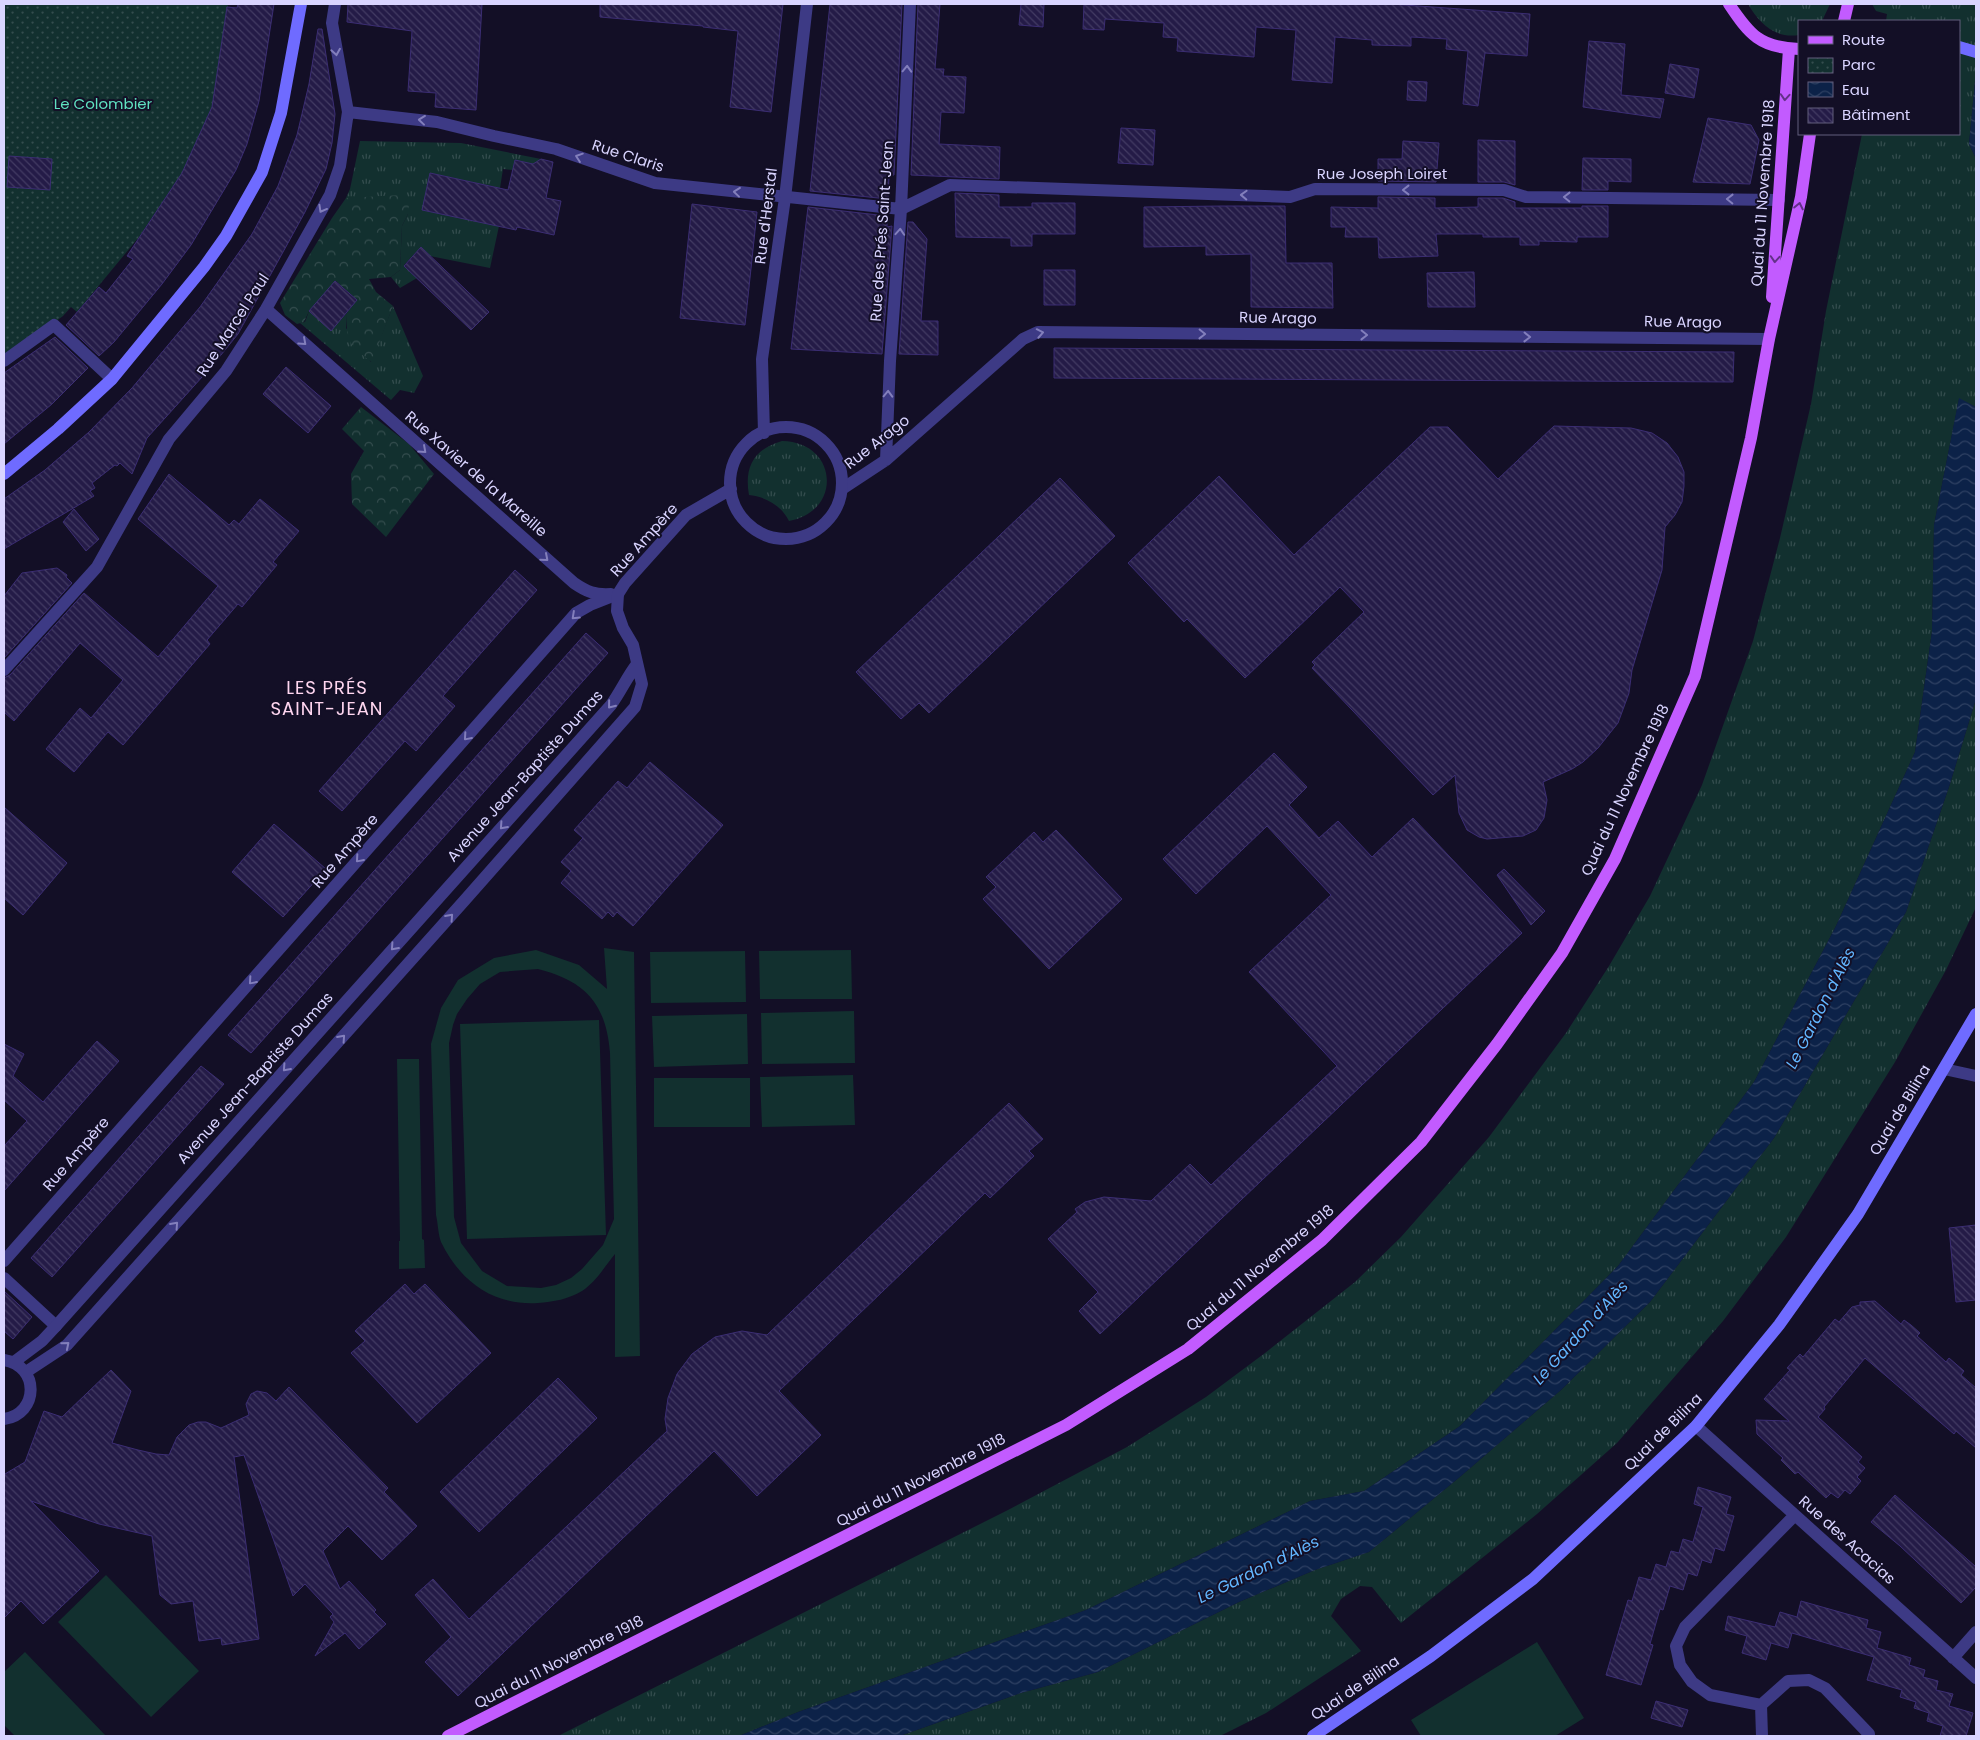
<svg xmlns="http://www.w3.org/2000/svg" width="1980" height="1740" viewBox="0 0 1980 1740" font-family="Poppins,sans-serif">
	<defs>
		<pattern id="grass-tufts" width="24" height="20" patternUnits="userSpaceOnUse" patternTransform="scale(1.25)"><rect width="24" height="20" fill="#12302f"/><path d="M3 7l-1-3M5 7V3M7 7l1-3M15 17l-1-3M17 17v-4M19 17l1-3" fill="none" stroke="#344d4e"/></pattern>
		<pattern id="forest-crowns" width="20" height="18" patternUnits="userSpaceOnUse" patternTransform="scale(1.25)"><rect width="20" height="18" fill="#12302f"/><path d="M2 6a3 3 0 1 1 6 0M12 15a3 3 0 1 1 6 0" fill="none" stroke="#344d4e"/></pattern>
		<pattern id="park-dots" width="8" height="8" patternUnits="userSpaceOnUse" patternTransform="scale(1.25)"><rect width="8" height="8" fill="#12302f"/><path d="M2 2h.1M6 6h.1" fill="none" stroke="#344d4e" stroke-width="1.8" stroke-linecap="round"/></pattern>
		<pattern id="water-waves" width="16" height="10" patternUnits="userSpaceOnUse" patternTransform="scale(1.25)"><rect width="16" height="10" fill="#0c2248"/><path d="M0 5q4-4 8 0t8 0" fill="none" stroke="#2f4163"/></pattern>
		<pattern id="building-back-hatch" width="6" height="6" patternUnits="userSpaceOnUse" patternTransform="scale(1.25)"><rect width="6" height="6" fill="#241b47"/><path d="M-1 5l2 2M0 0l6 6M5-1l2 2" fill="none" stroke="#433b63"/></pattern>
	</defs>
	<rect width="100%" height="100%" fill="#130f26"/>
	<path fill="url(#grass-tufts)" d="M1748,4h82l-8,17h-23v14c-24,4 -40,-12 -51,-31z
		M1872,4h104v66l-7,74 7,15v248l-17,-8 -25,126 -2,106 -17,121 -79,174 -82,156 -136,184 -158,160 -96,65 -54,10 -224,109 -288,102 -59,24h-181l450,-226 119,-63 79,-50 59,-44 90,-71 46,-45 88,-100 77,-104 43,-67 41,-70 52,-111 51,-144 27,-103 31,-134 15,-93 36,-177h97v-113h-73l1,-7 -11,-3z
		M360,141l101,2 80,16 -8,5 -18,-4 -2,10 -10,-1 -3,19 -70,-15 -7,37 76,16 -9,42 -60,-12 -9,-9 -17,18 13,13 -17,10 -9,-11 9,-7 2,-44 6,-12 -62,-16 4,-9z
		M393,306l30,70 -9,17 -14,-3 -9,10 -91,-77 5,-1 4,-11 22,19 15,-16v14l25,34z
		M782,441c56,1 61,70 7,80 -8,-16 -23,-24 -40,-26 -5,-28 5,-46 33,-54z
		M1976,699v208l-30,63 -51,92 -109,175 -63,84 -106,122 -80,71 -136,109 -29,-36 -12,-1 -19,13 -10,17 30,35 -95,62 -46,23h-320l121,-43 77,-21 141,-70 76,-32 54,-18 92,-76 100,-86 89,-88 124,-164 132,-226 43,-125z"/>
	<path fill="url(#forest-crowns)" d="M401,195l8,10 -1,9 -6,12 -2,44 -9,7 -22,2 7,13 17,14 -21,56c-23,-16 -25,-20 -26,-48l11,-14 -21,-19 -27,30 -5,11 -7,2 -12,-9 -5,-12 52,-85 14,-20z
		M361,407l48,37 25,30 -48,63 -34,-33 -1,-30 13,-23 -22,-22z"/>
	<path fill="url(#park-dots)" d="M4,4h224l-16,103 -30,66 -43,64 -62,75 -6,-5 -8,9 -59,44v-139l1,-1 -1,-28z"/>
	<path fill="#12302f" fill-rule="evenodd" d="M604,948l30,4 6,404 -25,1v-103c-10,12 -19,28 -33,37 -13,8 -29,11 -44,12 -45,3 -78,-22 -97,-61 -3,-8 -3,-19 -5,-27l-5,-171 10,-36 17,-28 36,-22 42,-8 43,15 28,24zM538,969c47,12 68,34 72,84l4,166 -11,26 -21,24 -11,9 -15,7 -15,3 -34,-2 -25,-15 -21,-28 -7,-26 -5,-174 4,-18 4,-11 10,-15 13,-15 20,-12z
		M851,950l1,49h-92l-1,-48z
		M745,951l1,51 -95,1 -1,-51z
		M854,1011l1,52 -93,1 -1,-51z
		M747,1014l1,50 -94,3 -2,-51z
		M599,1020l7,215 -139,4 -7,-215z
		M397,1059h22l3,180 2,1 1,28 -26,1v-28h1z
		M853,1075l2,50 -93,2 -2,-50z
		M654,1078h96v49h-96z
		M106,1575l93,96 -48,46 -93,-95z
		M1537,1642l47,76 -29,18h-134l-10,-16z
		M25,1652l81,84h-91l-11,-11v-53z"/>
	<path fill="url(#water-waves)" d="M1976,70v89l-7,-15z
		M1959,398l17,9v292l-27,88 -43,125 -132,226 -124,164 -89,88 -100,86 -92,76 -54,18 -76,32 -141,70 -77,21 -121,43h-161l59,-24 288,-102 224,-109 54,-10 96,-65 158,-160 136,-184 82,-156 79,-174 17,-121 2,-106z"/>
	<path fill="url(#building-back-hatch)" stroke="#3b2d73" d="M238,4h36l-15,97 -12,43 -11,26 -45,75 -29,39 -48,58 -15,14 -33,-31 33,-38 7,6 27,-34 -6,-3 55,-83 30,-66 15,-100 10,1z
		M348,4h134l-6,106 -41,-3 1,-14 -28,-2 4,-60 -65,-9z
		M600,4h183l-12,108 -41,-5 8,-76 -35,-4v-1l-103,-9z
		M830,4h72l-8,171h-5l-1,24 -78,-8z
		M918,4h22l-5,65h9l-1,7 23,1 -2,36 -23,-1 -2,32 61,3 -1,32 -88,-4z
		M1021,4h23l-1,23 -24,-2z
		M1084,4h307l139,10 -3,42 -42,-3 -7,53 -15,-2 5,-53 -22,-2 1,-10 -36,-2v9l-39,-1v-5l-37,-3 -3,46 -40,-3 4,-50 -40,-3 -2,30 -77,-6 1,-13 -15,-1 1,-14 -59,-4 -1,11 -21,-1z
		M318,29h4l13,85 -3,29 -6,26 -21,43 -67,122 -26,32 -65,72 -15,36 -12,-11 -3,3 -2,-1 -23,18 3,5 -5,3 4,5 -90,53v-50l41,-29 44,-38 43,-44 68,-81 52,-73 26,-48 19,-51 12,-51z
		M1589,41l36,3 -4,51 43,4 -4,19 -77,-11z
		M1670,64l29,5 -5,29 -29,-5z
		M1408,81l19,1 -1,19 -19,-1z
		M1708,118l43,7 8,15 -9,44 -57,-2z
		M1121,128l34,2 -2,35 -35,-2z
		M1478,140l37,1v44l-11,-3h-26z
		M1403,141l36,2 -3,39 -58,-1v-22h24z
		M9,156l43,3 -2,31 -43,-3z
		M1583,158l48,1v23l-23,-1v9h-26z
		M541,159l12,3 -7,36 15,3 -7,34 -37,-8 -1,3 -94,-20 8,-37 78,17 7,-30 18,4z
		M955,193l44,2v12h33v-4h43v31h-43v12h-21v-8l-55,-1z
		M1378,197l57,1v10l43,-1v-9h25l12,4v6h67v-2h26v31h-31v5l-38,-1v4h-19v-8h-37v-3h-47l2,22 -59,2 -1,-21h-33l1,-10h-15v-20l47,1z
		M692,204l65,8 -12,113 -65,-7z
		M1222,206h63l1,57h46l1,45 -82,-1v-53l-45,1v-9l-62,1v-40z
		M808,207l79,9v11l5,-1 -10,128 -91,-5z
		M908,222h5l14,17 -6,82h17v34l-39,-1z
		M421,247l68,65 -18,18 -67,-64z
		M1044,270h31v35h-31z
		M1474,272l1,35h-47l-1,-34z
		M335,281l22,19 -26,31 -22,-20z
		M55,337l33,31 -36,36 -48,40v-71z
		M1054,348l680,4 -1,30 -679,-4z
		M286,367l45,39 -23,27 -45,-39z
		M1554,426l77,2 21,5 15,10 11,14 6,15v14l-2,16 -7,13 -10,12 -3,43 -30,100 -3,23 -11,30 -20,25 -15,14 -11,7 -29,13 4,18 -3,18 -8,12 -13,6 -36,3 -8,-2 -12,-7 -8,-17 -4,-38 -22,20 -121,-127 3,-3 -3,-3 52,-50 -24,-25 -95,91 -58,-59 -3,3 -56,-59 91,-87 75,79 136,-128h18l50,52z
		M169,474l60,51 5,-5 5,4 21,-25 39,32 -26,31 4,3 -35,42 -4,-3 -31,36 3,4 -87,101 -15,-13 -34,40 -28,-23 34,-41 11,10 32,-38 -43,-37 -66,78 -10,-9v-34l6,-3 74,-82 74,64 60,-71 -80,-67z
		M1060,478l55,58 -186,177 -10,-10 -18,16 -45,-47z
		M74,509l25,30 -13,12 -23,-29z
		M57,568l10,7 -1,2 6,6 -68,75v-62l18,-23z
		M515,570l22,20 -94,106 12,10 -39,45 -11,-10 -63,70 -23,-20z
		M586,633l22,20 -357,400 -23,-18z
		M1274,753l33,34 -18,18 30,33 19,-17 34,36 41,-39 109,115 -422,401 -21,-23 19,-19 -50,-53 29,-27 -2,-3 10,-7 19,-5 47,4 39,-37 21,21 126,-119 -88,-94 82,-77 -64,-69 -71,68 -33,-35z
		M650,762l73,63 -90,101 -16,-14 -4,5 -5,-5 -6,7 -41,-36 10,-12 -10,-9 22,-24 -9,-8 44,-49 9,7z
		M4,807l63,56 -44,52 -19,-17z
		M274,824l52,45 -43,48 -51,-45z
		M1056,830l66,69 -73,70 -66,-70 13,-12 -10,-10 48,-45 9,10z
		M1504,869l41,42 -14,14 -34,-50z
		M97,1041l22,20 -115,130v-45l23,-25 -23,-21v-56l20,10 -11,22 30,26z
		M201,1066l23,18 -172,193 -21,-19z
		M1009,1103l34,36 -14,12 5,5 -44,42 -5,-5 -206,198 42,44 -64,61 -43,-45 -256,245 -33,-34 26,-25 -36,-42 18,-16 36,40 198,-188 -2,-12 3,-21 9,-24 15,-20 23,-17 27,-6 25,4z
		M1976,1225v75l-20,2 -7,-74z
		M405,1284l9,10 11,-10 66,69 -74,70 -66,-70 14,-12 -10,-10z
		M4,1291l28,26 -19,22 -9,-8z
		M1875,1301l26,23 3,-4 7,5 9,8 -3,3 29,26 3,-4 15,13 -3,4 15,13v60l-20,-17 -2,3 -89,-76 -41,49 1,2 -7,8 44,40 -4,5 7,6 -8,9 4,4 -11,13 -5,-4 -7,8 -7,-5 -5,5 -28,-26 -3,2 -14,-14 2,-2 -26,-24 -1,-14 33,1 -25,-22 26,-29 -3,-2 13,-14 3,3 32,-38 4,3 13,-15 8,-2v-3z
		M111,1370l20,21 -19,52 26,7 18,4 13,1 8,-18 12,-12 9,-3h8l15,6 28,-13 -3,-11 5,-10 6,-3 10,2 9,8 13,-14 99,101 -4,4 33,34 -35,34 -34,-34 -25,25 17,38 9,-8 27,29 -2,2 12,12 -27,25 -14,-16 -30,23 19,-34 -4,-5 3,-3 -28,-30 -12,12 -49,-141 -10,2 25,182 -37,6 -1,-7 -22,3 -6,-40 -22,3 -11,-9 -8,-59 -53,-12 -68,-23 68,70 -56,53 -22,-23 -17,17v-145l1,1 20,-12 19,-51 18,6z
		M558,1378l39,40 -118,114 -39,-40z
		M1698,1487l33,10 -5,17 8,2 -10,35 -9,-3 -4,15 -9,-3 -5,16 -9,-3 -5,17 -13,-4 -7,24 -3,-1 -10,35 3,1 -12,40 -35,-10 22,-75 4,1 7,-24 12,3 5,-16 10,3 5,-16 8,2 4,-14 10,3 10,-35 -9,-3z
		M1895,1495l81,72v20l-15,16 -61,-57 -29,-24z
		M1801,1601l67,19 -2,8 15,4 -4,16 34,10 -2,7 16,5 -2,7 15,4 -2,9 17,4 -4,12 24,7 -7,23h-26l3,-10 -16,-5 2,-8 -15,-5 2,-6 -16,-5 2,-7 -35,-10 7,-23 -82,-24 -4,15 -17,-5 -5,17 -24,-7 5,-17 -22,-6 3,-14 47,11 5,-15 17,5z
		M1656,1701l32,9 -6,17 -31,-9z"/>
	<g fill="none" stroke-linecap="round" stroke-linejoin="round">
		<path stroke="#3d3a85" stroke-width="12" d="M348,112l89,10 57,14 62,13 99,34 246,26 49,-24 340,12 25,-8 189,1 22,7 253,3
			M266,309l308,274c13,9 21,12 37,11
			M4,361l50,-36 58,54
			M886,460l4,-99 11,-152 9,-205
			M842,489l44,-29 137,-121 15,-7 731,7
			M4,670l93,-103 72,-128 57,-68 40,-62 64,-114 10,-29 8,-54 -16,-89 3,-19
			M1944,1069l32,7
			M4,1261l572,-648 14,-8 28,-11
			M4,1278l52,48
			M1696,1426l280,252
			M1953,1658l23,-26
			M1761,1705l-51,-10 -18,-13 -12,-17 -4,-19 9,-19 110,-112
			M1762,1736l-1,-31 27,-24 21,-1 16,8 44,46v2"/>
		<path stroke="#3d3a85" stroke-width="12" d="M730 483a56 56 0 1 1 112 0a56 56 0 1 1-112 0Z
			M764,433l-2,-74 23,-161 22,-194
			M4,1360c36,6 35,54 0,59
			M14,1362l28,-21 14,-15 555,-621c10,-14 16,-28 26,-41
			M26,1372l41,-27 397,-444 171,-194 7,-23 -9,-39 -10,-17 -6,-17 1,-17 7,-11 61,-68 45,-26"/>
		<path stroke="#6f6bff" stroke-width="12" d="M1959,47l17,5
			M4,474l54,-45 54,-50 92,-112 22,-31 36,-64 19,-59 20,-109
			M1313,1736l118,-80 102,-77 163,-153 83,-101 79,-111 118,-200"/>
		<path stroke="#c25bff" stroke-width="12" d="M1729,4c20,30 31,44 70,45
			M1844,21l4,-17
			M1772,297l17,-248
			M448,1736l618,-311 122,-76 134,-109 99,-98 76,-98 65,-91 53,-94 80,-183 56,-238 18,-99 32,-142 9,-63"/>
	</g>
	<defs><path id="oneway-chevron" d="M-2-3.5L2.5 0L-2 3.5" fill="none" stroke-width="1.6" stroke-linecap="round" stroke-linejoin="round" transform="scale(1.25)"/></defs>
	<g stroke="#837fbc">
		<use href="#oneway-chevron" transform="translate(336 52) rotate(81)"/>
		<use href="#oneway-chevron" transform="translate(907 69) rotate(-88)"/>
		<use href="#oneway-chevron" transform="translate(422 120) rotate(-174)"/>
		<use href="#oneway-chevron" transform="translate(579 157) rotate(-161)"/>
		<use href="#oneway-chevron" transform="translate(1406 190) rotate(-180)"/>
		<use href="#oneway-chevron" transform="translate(737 192) rotate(-174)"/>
		<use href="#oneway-chevron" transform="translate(1244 195) rotate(-178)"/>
		<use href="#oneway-chevron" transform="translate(1567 197) rotate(-179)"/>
		<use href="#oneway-chevron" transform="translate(1730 199) rotate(-179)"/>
		<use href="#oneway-chevron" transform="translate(322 209) rotate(119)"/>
		<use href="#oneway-chevron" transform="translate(900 232) rotate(-86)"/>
		<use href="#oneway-chevron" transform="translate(1040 333) rotate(-11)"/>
		<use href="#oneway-chevron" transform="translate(1202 334) rotate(1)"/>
		<use href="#oneway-chevron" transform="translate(1364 335) rotate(1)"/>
		<use href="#oneway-chevron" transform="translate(1527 337) rotate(1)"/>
		<use href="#oneway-chevron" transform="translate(303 342) rotate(42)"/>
		<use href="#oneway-chevron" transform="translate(888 394) rotate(-88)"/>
		<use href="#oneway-chevron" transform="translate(423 450) rotate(42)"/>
		<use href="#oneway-chevron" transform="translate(545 558) rotate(41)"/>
		<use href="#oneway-chevron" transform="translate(575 616) rotate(137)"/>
		<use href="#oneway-chevron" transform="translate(611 705) rotate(129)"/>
		<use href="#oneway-chevron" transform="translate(467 737) rotate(131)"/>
		<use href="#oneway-chevron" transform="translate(503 826) rotate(132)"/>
		<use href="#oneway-chevron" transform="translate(359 859) rotate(131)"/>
		<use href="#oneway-chevron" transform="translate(450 917) rotate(-48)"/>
		<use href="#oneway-chevron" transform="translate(394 947) rotate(132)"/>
		<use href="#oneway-chevron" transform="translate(252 981) rotate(131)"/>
		<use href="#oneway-chevron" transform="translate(342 1038) rotate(-48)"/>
		<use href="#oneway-chevron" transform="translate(286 1068) rotate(132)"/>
		<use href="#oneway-chevron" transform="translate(175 1225) rotate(-48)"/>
		<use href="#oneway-chevron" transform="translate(66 1345) rotate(-40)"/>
	</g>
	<g stroke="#623188">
		<use href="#oneway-chevron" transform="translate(1785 97) rotate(94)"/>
		<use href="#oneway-chevron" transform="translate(1799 206) rotate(-78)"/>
		<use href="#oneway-chevron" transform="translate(1775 259) rotate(94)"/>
	</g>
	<g text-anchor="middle" stroke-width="4" stroke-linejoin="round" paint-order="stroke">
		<g font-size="15" fill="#5fe0c0" stroke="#130f26">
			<text x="103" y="109">Le Colombier</text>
		</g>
		<g font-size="15" fill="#d9d4ff" stroke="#130f26">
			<text transform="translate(628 156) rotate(18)" y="5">Rue Claris</text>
			<text x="1382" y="179">Rue Joseph Loiret</text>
			<text transform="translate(1763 193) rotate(-86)" y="5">Quai du 11 Novembre 1918</text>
			<text transform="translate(766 216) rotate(-83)" y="5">Rue d'Herstal</text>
			<text transform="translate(882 231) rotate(-86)" y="5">Rue des Prés Saint-Jean</text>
			<text transform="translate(1278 318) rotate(1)" y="5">Rue Arago</text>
			<text transform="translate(1683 322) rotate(1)" y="5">Rue Arago</text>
			<text transform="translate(233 325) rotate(-57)" y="5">Rue Marcel Paul</text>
			<text transform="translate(877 442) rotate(-38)" y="5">Rue Arago</text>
			<text transform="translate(476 474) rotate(41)" y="5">Rue Xavier de la Mareille</text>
			<text transform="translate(644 540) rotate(-48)" y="5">Rue Ampère</text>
			<text transform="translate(525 776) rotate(-48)" y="5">Avenue Jean-Baptiste Dumas</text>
			<text transform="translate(1625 790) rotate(-65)" y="5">Quai du 11 Novembre 1918</text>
			<text transform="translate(345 851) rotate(-49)" y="5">Rue Ampère</text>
			<text transform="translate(255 1078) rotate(-48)" y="5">Avenue Jean-Baptiste Dumas</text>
			<text transform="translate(1900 1110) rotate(-59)" y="5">Quai de Bilina</text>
			<text transform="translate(76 1154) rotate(-49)" y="5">Rue Ampère</text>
			<text transform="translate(1260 1268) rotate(-40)" y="5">Quai du 11 Novembre 1918</text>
			<text transform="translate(1663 1432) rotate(-45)" y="5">Quai de Bilina</text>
			<text transform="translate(921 1480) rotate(-27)" y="5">Quai du 11 Novembre 1918</text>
			<text transform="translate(1847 1540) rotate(42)" y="5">Rue des Acacias</text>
			<text transform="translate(559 1662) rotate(-27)" y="5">Quai du 11 Novembre 1918</text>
			<text transform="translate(1355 1688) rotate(-34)" y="5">Quai de Bilina</text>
		</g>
		<g font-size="16" font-style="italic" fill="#62b6ff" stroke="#130f26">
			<text transform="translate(1820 1008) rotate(-63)" y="6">Le Gardon d'Alès</text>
			<text transform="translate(1580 1332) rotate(-48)" y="6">Le Gardon d'Alès</text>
			<text transform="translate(1258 1569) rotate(-26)" y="6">Le Gardon d'Alès</text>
		</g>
		<g font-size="18" letter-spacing="1" fill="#ffd6f0" stroke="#130f26">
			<text x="327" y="694">LES PRÉS<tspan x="327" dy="21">SAINT-JEAN</tspan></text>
		</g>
	</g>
	<rect width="1980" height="1740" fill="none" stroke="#d9d4ff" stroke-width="10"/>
	<rect x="1798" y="20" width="162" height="115" fill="#130f26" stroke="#625e7d"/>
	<rect x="1808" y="36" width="25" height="8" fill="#c25bff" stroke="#625e7d"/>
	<text x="1842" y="45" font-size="15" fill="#d9d4ff">Route</text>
	<rect x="1808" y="58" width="25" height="15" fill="url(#park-dots)" stroke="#625e7d"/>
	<text x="1842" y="70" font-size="15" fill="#d9d4ff">Parc</text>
	<rect x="1808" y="82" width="25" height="15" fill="url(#water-waves)" stroke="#625e7d"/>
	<text x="1842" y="95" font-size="15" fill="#d9d4ff">Eau</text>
	<rect x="1808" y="108" width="25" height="15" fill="url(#building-back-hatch)" stroke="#625e7d"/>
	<text x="1842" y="120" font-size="15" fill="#d9d4ff">Bâtiment</text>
</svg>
